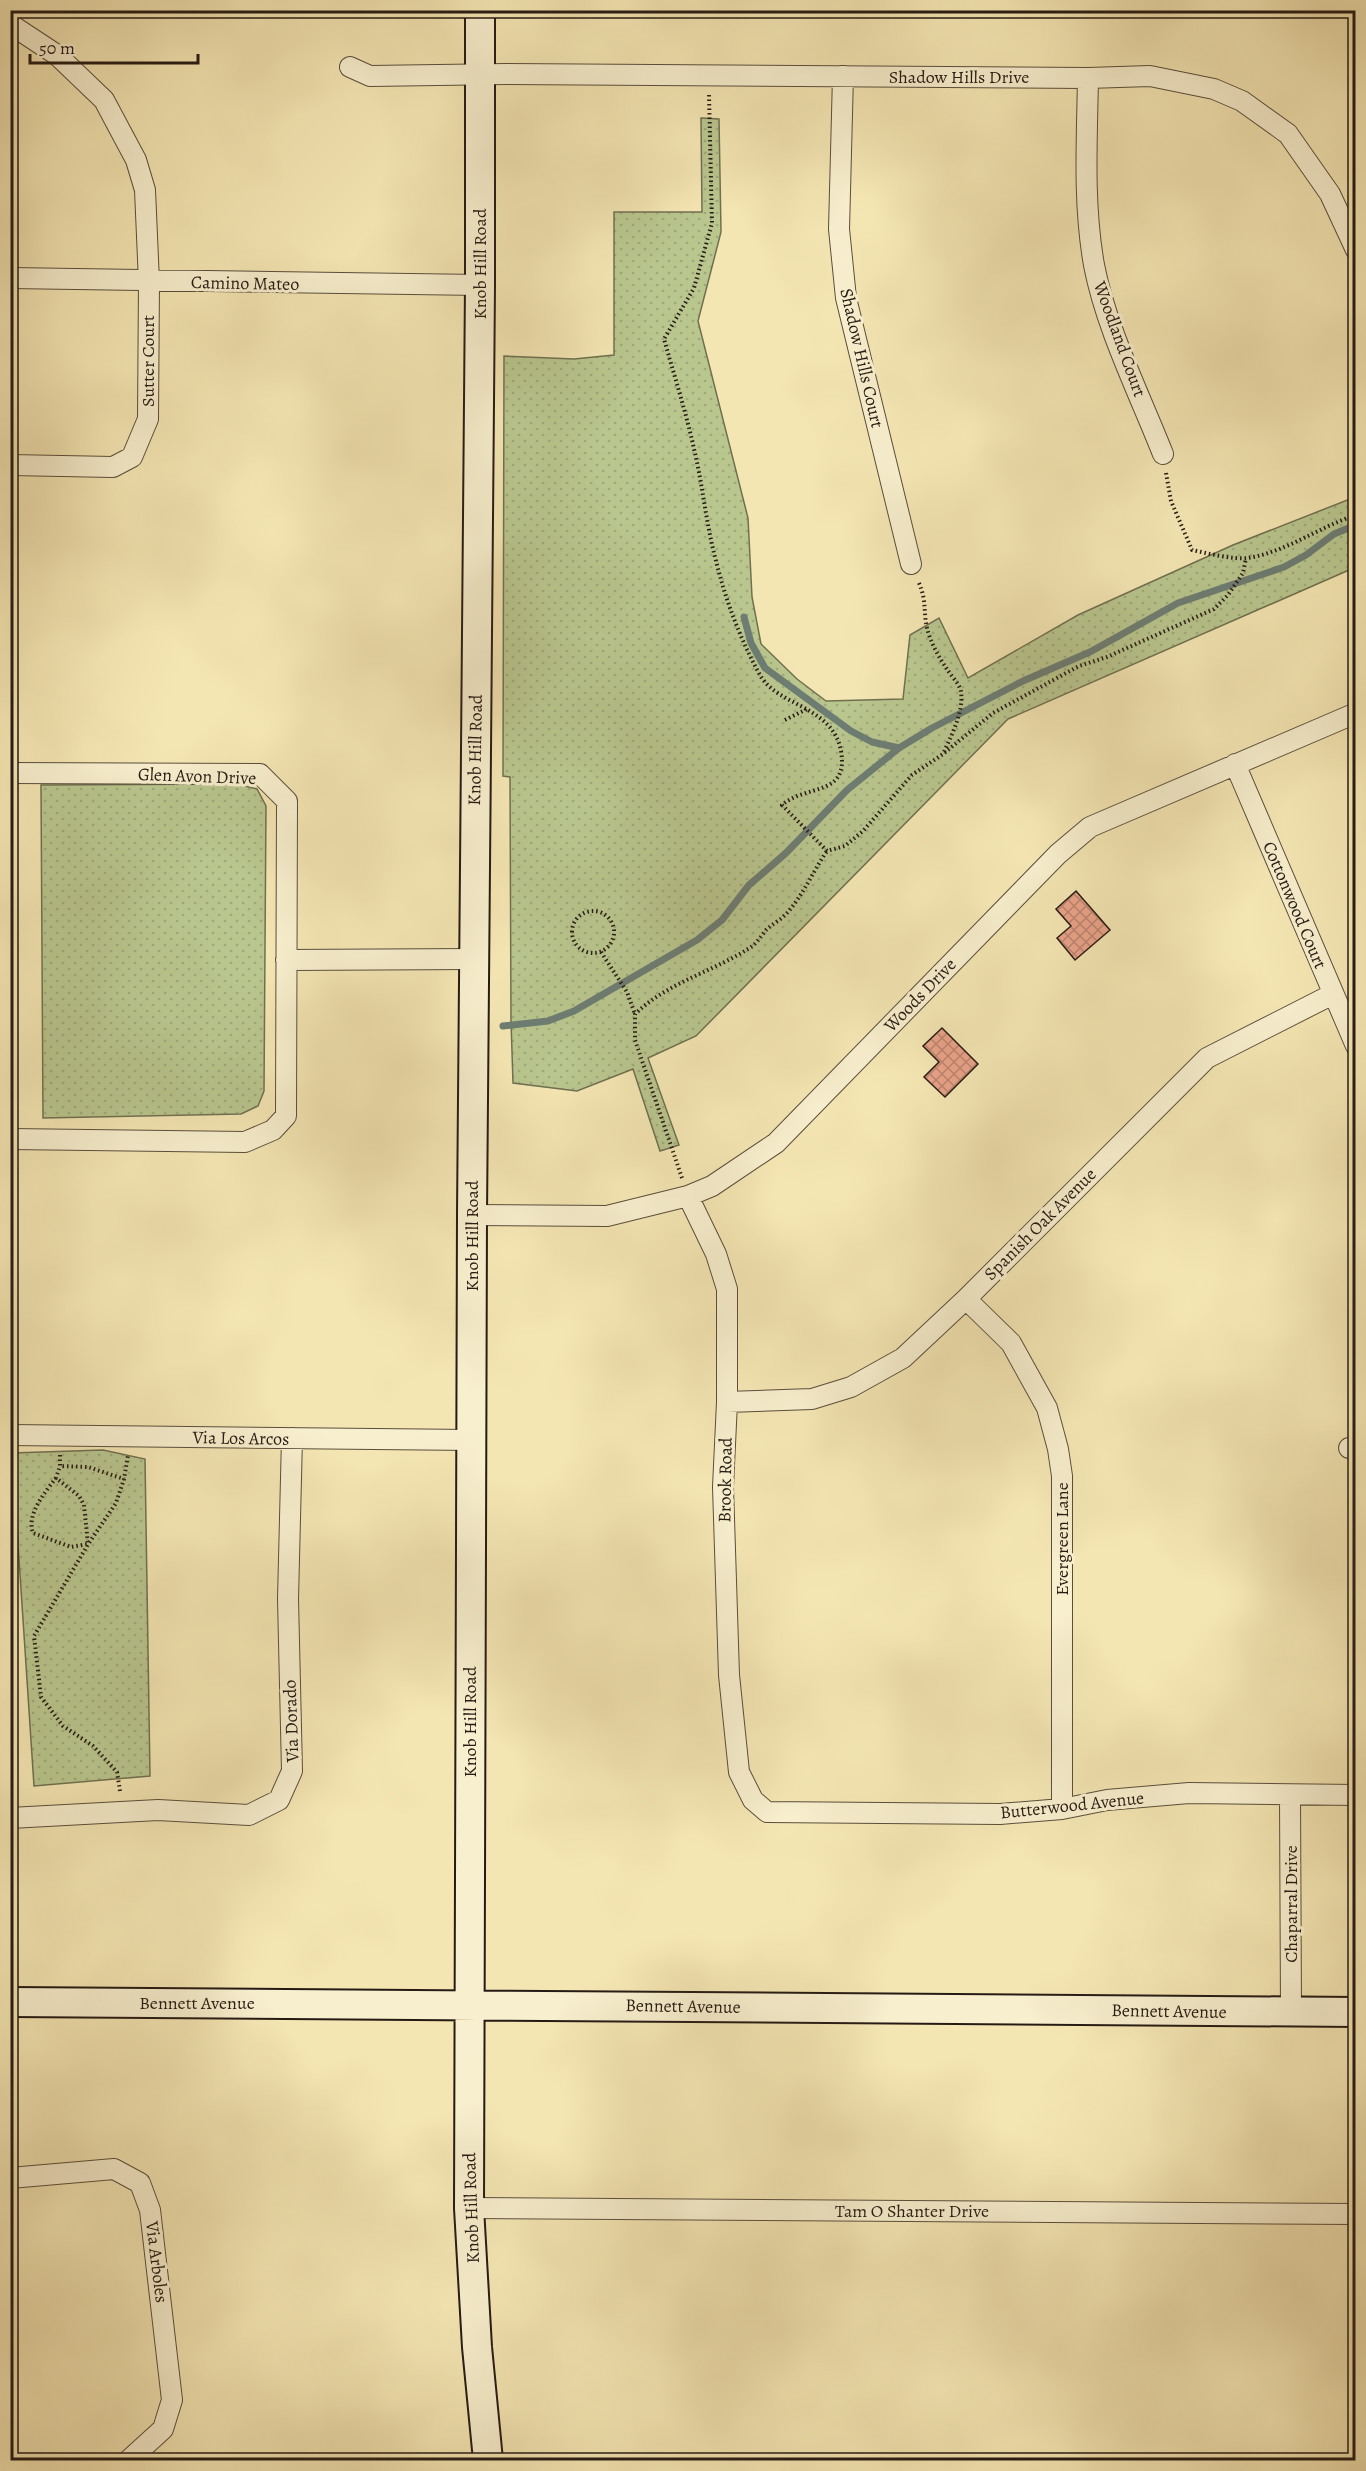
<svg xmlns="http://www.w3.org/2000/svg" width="1366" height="2471" viewBox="0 0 1366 2471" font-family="Alegreya,serif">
	<defs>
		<pattern id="park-dots" width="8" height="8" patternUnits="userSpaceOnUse" patternTransform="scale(1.5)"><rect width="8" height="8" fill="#b9c68e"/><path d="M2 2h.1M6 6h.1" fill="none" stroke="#9faa7a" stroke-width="1.8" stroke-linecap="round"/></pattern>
		<pattern id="building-cross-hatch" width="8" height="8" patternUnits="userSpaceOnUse" patternTransform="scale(1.5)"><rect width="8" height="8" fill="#eaa38a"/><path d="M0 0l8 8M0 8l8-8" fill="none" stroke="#bd8470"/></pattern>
	</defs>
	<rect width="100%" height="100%" fill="#f4e6b3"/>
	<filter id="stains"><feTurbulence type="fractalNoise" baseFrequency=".00333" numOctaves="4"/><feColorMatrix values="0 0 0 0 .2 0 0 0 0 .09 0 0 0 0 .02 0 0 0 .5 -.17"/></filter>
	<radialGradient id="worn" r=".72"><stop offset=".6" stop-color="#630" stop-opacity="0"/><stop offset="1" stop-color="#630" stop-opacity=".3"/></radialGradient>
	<path fill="url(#park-dots)" stroke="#707051" stroke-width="1.5" d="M701,118l18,1 2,113 -23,89 50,197 4,79 9,47 36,35 29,22 77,-2 7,-64 29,-17 29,60 110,-63 155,-70 122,-48 1,70 -348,152 -312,317 -48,22 31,87 -19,6 -27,-82 -56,22 -64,-8 -2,-62 -1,-244 -7,-1 1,-420 70,3 40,-4v-143h88z
		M237,784l20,5 9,17 -2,285 -6,15 -17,8 -198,4 -2,-333z
		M103,1450l42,9 5,317 -116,10 -22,-333z"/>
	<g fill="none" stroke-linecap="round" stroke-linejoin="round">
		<path stroke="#6d7d73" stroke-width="7" d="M744,617l7,26 14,25 86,63 21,11 27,6
			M503,1026l45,-5 26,-10 123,-71 25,-20 27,-35 37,-32 61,-63 52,-42 33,-20 91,-47 67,-29 88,-49 106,-36 22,-12 28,-21 22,-9"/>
	</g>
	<path fill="url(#building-cross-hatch)" stroke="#261b14" stroke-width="1.5" d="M1076,891l34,39 -35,30 -18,-22 14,-12 -15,-17z
		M942,1028l36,36 -33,33 -21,-20 15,-15 -16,-16z"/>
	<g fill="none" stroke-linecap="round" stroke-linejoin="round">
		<defs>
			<path id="street" d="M10,24l47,31 47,45 32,60 9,30 4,92 -1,137 -16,38 -19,10 -103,-2
				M350,67l20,9 136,-2 582,4 62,-2 64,13 28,12 46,33 42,60 26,56
				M843,76l-4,153 7,69 65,266
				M1088,78c-1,62 -5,125 6,187 12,63 45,128 69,189
				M10,278l470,7
				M1235,764l121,282
				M10,773l250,1 27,27 -1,315 -13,14 -28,12 -235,-3
				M286,960l187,-1
				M688,1196l28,58 11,35v113l-4,85 6,188 10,97 14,28 14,12 233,2 62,-5 45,-9 82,-7 167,2
				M472,1215l135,1 81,-20 24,-10 64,-43 282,-289 32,-27 266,-114
				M966,1299l45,44 36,65 11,41 4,27v333
				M727,1402l85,-3 39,-12 52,-29 63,-59 241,-241 126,-64
				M10,1435l461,5
				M1349,1448h7
				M1290,1795l1,218
				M10,1818l148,-8 91,5 30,-15 13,-29 -4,-172 4,-161
				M10,2178l104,-9 26,14 10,27 22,190 -9,29 -34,31
				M469,2208l887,6"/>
			<path id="secondary" d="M480,10v275l-8,930 -3,993 8,139 11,113
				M10,2002l1346,10"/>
		</defs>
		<use href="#street" stroke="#5a4e3c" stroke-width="22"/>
		<use href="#secondary" stroke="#261b14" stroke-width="32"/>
		<path stroke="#261b14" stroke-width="4" stroke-dasharray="1.5 3" stroke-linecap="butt" d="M709,95l3,128 -18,65 -30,51c10,36 22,73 30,110 9,37 12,75 22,112 10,40 24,78 44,114 17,31 73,31 81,76 8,46 -35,33 -59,54l45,46 18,-5 18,-15 49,-56 31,-21 50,-41 86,-47 28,-9 107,-48 14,-14 15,-22 3,-15
			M1166,473l5,28 21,49c15,3 41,10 56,8 38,-6 71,-31 108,-43
			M919,583c8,19 4,27 8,45 3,13 12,30 20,41 4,7 13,15 14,23 3,20 -10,44 -18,62
			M785,720l22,-11
			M572 932a21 21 0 1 1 42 0a21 21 0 1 1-42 0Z
			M601,952l26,40 8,22
			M682,1178l-47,-138v-26c33,-32 78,-42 116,-67 6,-4 10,-11 15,-17 6,-6 15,-10 21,-17 17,-19 26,-42 40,-62
			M60,1455v11l28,1 36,12
			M56,1478c-11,14 -30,37 -23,55l38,14 17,-3 -4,-39 -5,-9 -23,-18 4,-12
			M120,1791l-3,-19 -24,-26 -30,-20 -22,-29 -7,-61 53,-90 29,-43 8,-24 4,-24"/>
		<use href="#street" stroke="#f8efce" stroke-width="20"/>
		<use href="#secondary" stroke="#f8efce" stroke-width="28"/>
	</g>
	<g text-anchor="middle" stroke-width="6" stroke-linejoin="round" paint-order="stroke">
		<g font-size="18" fill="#261b14" stroke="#f8efce">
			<text x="959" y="83">Shadow Hills Drive</text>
			<text transform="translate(480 264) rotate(-90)" y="6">Knob Hill Road</text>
			<text transform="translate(245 283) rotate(1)" y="6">Camino Mateo</text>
			<text transform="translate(1120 339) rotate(70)" y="6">Woodland Court</text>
			<text transform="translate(862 358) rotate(77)" y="6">Shadow Hills Court</text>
			<text transform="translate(148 361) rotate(-90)" y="6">Sutter Court</text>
			<text transform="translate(475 750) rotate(-89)" y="6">Knob Hill Road</text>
			<text transform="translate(197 776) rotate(2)" y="6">Glen Avon Drive</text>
			<text transform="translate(1295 905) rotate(67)" y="6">Cottonwood Court</text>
			<text transform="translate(920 995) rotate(-46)" y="6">Woods Drive</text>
			<text transform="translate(1040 1224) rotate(-45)" y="6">Spanish Oak Avenue</text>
			<text transform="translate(472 1236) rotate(-90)" y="6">Knob Hill Road</text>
			<text transform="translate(241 1438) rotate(1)" y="6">Via Los Arcos</text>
			<text transform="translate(725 1480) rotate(-89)" y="6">Brook Road</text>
			<text transform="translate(1062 1539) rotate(-90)" y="6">Evergreen Lane</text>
			<text transform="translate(291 1721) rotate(-92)" y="6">Via Dorado</text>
			<text transform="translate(470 1722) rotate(-90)" y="6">Knob Hill Road</text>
			<text transform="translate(1072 1805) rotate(-6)" y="6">Butterwood Avenue</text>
			<text transform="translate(1291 1904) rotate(-90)" y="6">Chaparral Drive</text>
			<text x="197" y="2009">Bennett Avenue</text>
			<text transform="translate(683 2006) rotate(1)" y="6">Bennett Avenue</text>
			<text transform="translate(1169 2011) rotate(1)" y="6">Bennett Avenue</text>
			<text transform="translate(471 2208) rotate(-92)" y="6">Knob Hill Road</text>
			<text x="912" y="2217">Tam O Shanter Drive</text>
			<text transform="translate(157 2262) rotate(83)" y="6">Via Arboles</text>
		</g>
	</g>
	<rect width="1366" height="2471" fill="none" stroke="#f4e6b3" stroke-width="36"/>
	<rect x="12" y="12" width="1342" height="2447" fill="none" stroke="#261b14" stroke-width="3"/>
	<rect x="18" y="18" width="1330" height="2435" fill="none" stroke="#261b14" stroke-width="1.5"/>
	<path d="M30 54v9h168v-9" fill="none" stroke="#261b14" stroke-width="3"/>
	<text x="39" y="54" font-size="18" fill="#261b14" stroke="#f8efce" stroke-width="4.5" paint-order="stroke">50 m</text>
	<rect width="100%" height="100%" filter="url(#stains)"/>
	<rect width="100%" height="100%" fill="url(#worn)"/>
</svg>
